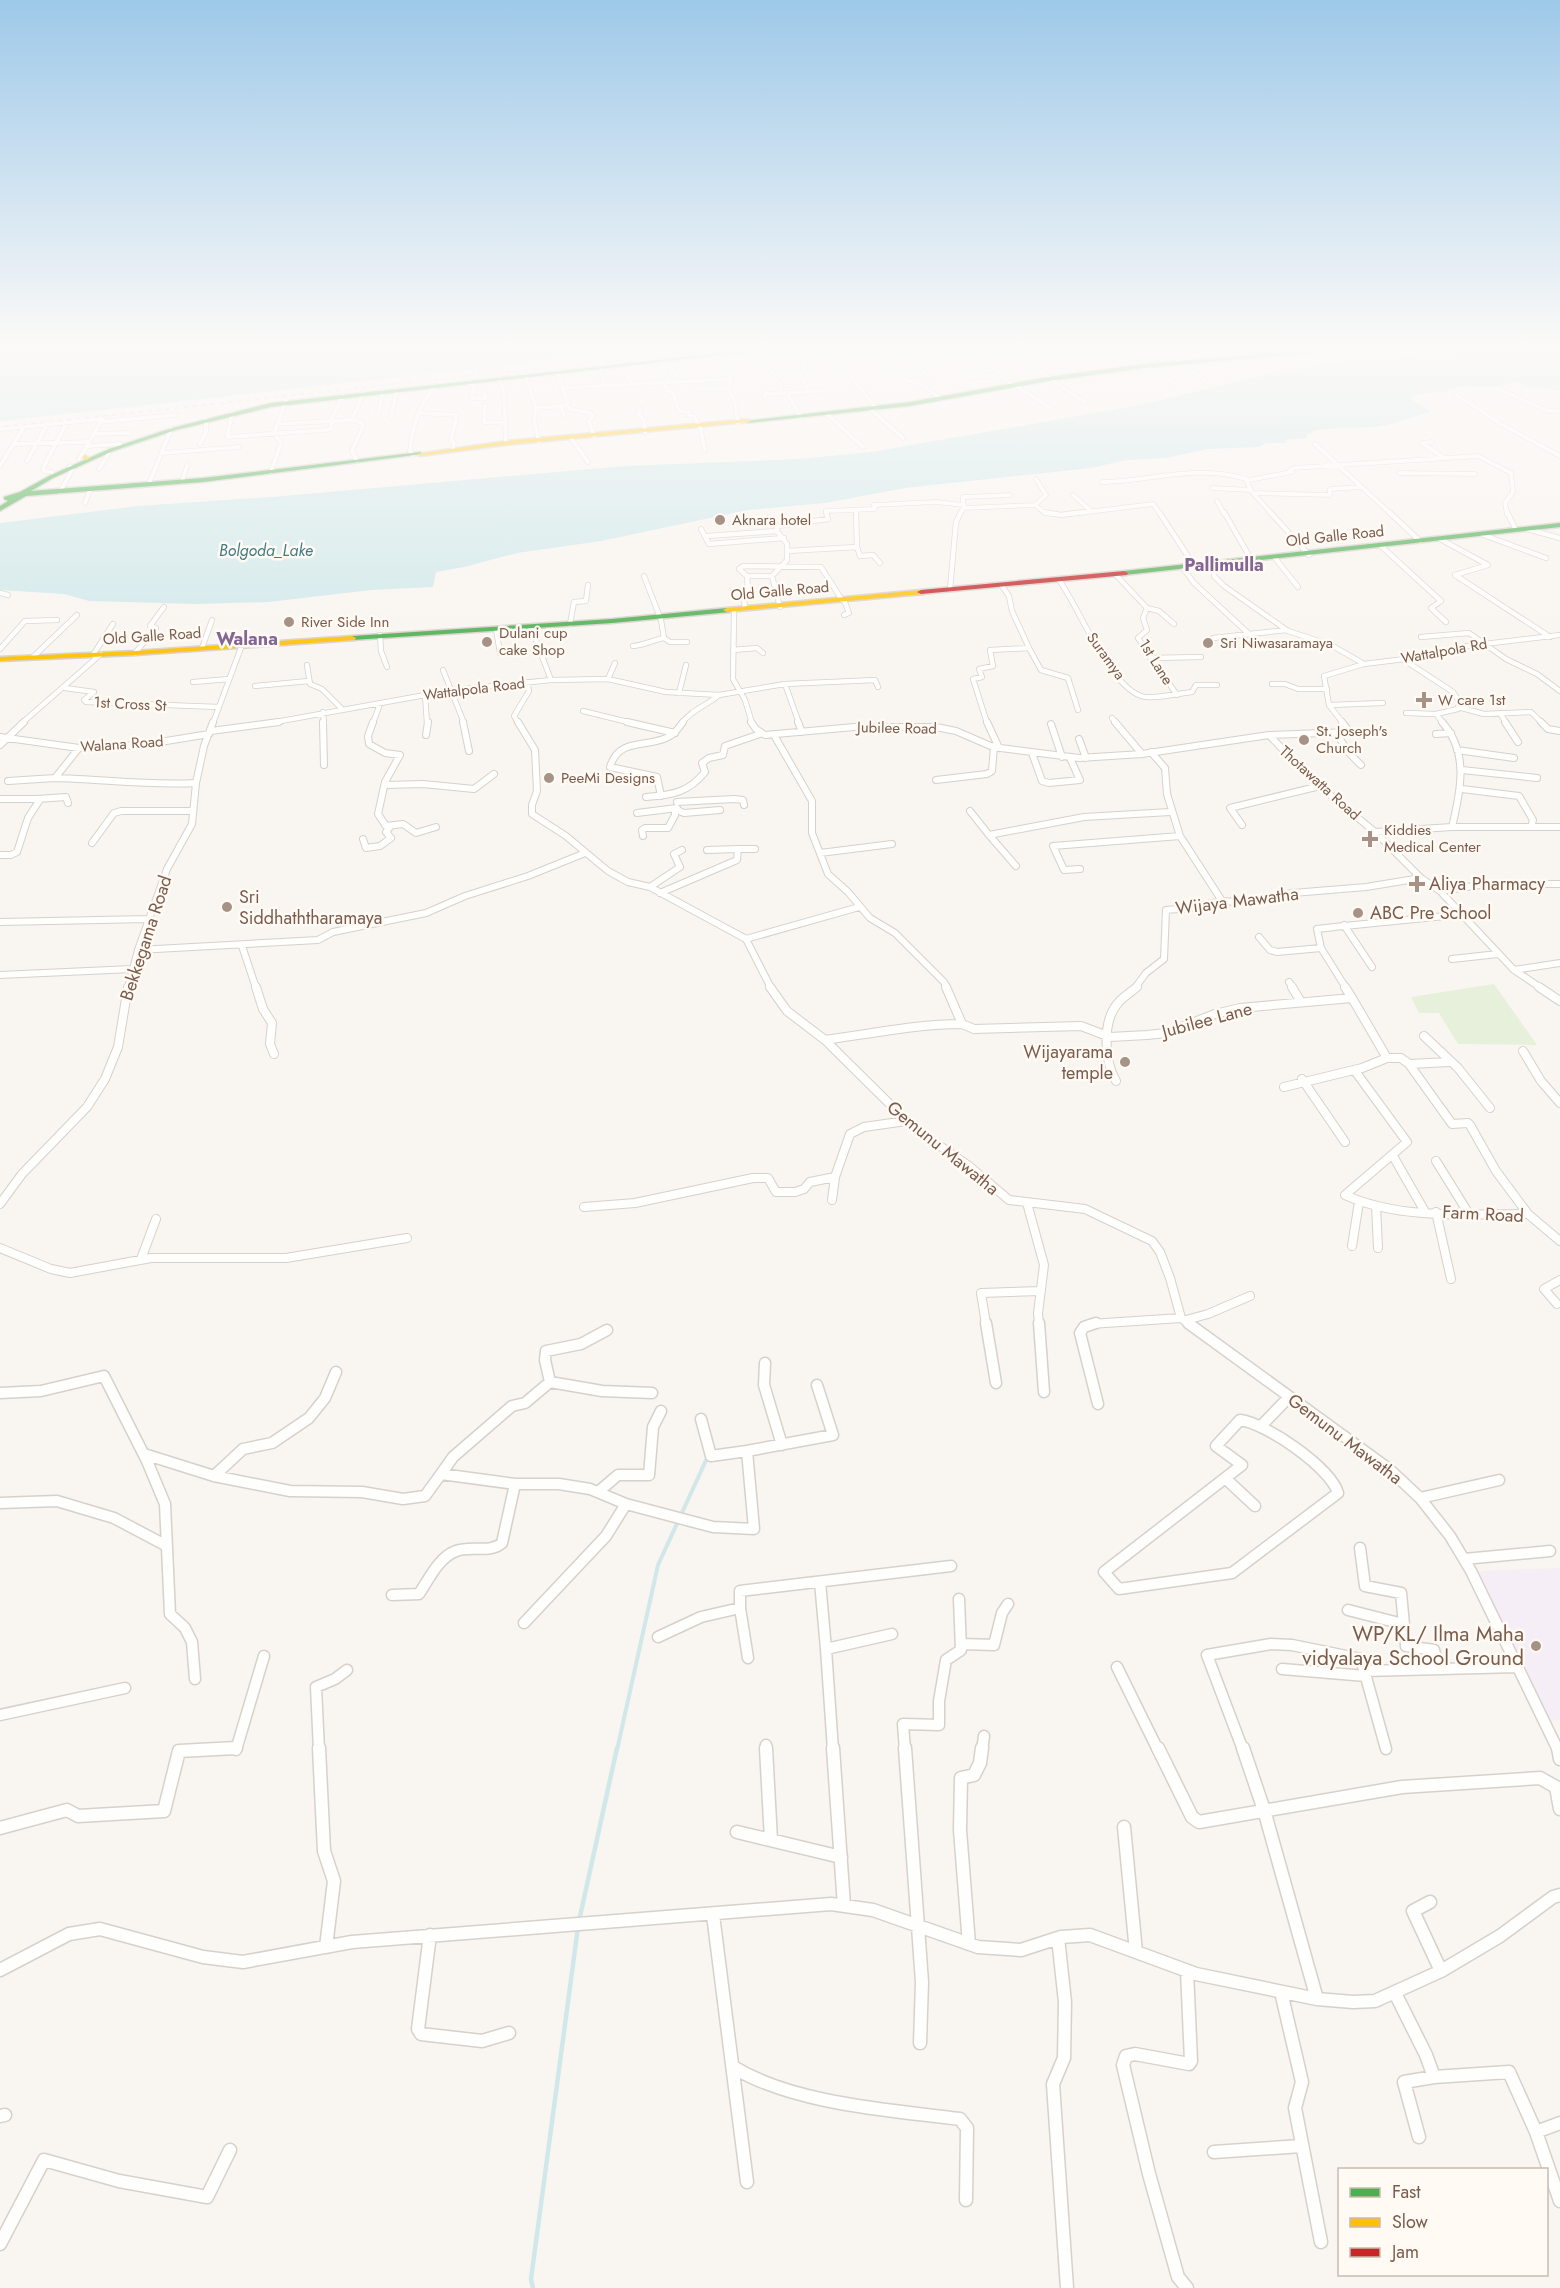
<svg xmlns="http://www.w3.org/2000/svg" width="1560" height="2288" viewBox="0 0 1560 2288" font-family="Jost,sans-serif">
	<rect width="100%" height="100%" fill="#f9f5f0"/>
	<path fill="#f6eef6" d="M1560,1568v152l-10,1 -74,-150z"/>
	<path fill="#e7f0db" d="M1494,984l43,61 -79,-1 -19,-31h-20l-8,-16z"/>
	<path fill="#d0e8ea" d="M0,348h674c-14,1 -29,4 -43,4 -29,1 -56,-3 -84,9l-547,60z
		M1560,351v40l-31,-4 -13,-5 -21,5 -33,-1 -16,5 -30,4 -5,4 20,13c-15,3 -29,10 -45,13 -24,5 -50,1 -74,6v2l-5,1v4l-20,2 -2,3h-19l-7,4 -51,2 -42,9 -40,2 -35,8 -186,20 -80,15 -77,7 -147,31 -84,12 -53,14 -28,5 -3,15 -62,3 -102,12 -74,2 -106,-3 -25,-7 -64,-4v-67l138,-17 134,-9 353,-31 173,-7 73,-7 265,-46 132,-32 83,-14 115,-8z"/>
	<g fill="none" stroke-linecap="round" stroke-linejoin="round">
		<path stroke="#d0e8ea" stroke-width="4" d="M617,1750l41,-185 50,-109"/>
		<path stroke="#d0e8ea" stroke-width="4.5" d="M579,1921l38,-173
			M533,2288l-2,-9 47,-352"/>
		<defs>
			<path id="street-far5" d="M801,348l7,12 -6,3 4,8 -7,1 10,20
				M829,348l47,60
				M879,348l26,32 15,3 20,15
				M903,348l28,31
				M914,348l13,14
				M926,348l6,11 13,10
				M974,348l32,32 45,28
				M1019,348c19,24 40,38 66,54
				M1161,348l44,32
				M1227,348l12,9
				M1281,348l8,5
				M757,350l23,34 2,10
				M716,352l15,29 -3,8 7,14 3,20
				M1023,352l29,-2v-2
				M817,357l17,-2
				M660,361l10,21
				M663,364l9,4 5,8
				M1144,366l31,17
				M601,367l3,19
				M557,372l6,16 166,-9
				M526,376l10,32 27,-2
				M627,376l5,8
				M970,377l31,-2
				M499,379l5,13 2,51
				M470,382l4,5 -3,11h15l-3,-7
				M664,382l3,9 6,2 6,18 10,1v3l5,1 6,11 5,23
				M562,388l6,15 -7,5 3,7
				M1496,388l52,23h12
				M696,389h32
				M787,393l14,24
				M1457,395l44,29 59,32
				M765,398v-4l57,-3
				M485,405l-1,17 21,1
				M567,405l3,4 21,4 2,3 -4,5 5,15
				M536,408l-2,12 5,21
				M641,409l-3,5 6,6 1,12
				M870,409l33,29
				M418,413l39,2 -6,25 3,3 -1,7
				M232,414l-5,23 99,-7 5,-1 1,-7
				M378,414l5,-22
				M827,414l36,33
				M391,417l6,-27
				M332,418l11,-22
				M352,420l12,-28
				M100,422l75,-7
				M277,424l75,-4 10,3 1,3 -11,25 5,10
				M0,429l102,-10 -15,27 33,-2
				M94,434l36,-1
				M571,438l17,24
				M1432,442l-10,1 22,15
				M14,444l74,-2
				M200,444l6,-12v-12
				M1315,444l76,70
				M163,453l76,-6
				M413,455l-3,-4c2,-25 9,-46 25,-65
				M79,459l8,-13
				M27,461l21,-38
				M0,466l24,-39
				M99,469l9,-14 -1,-4
				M52,472l-8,-1 -1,-3 24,-46
				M271,472l10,-29 -7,-10 12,-32
				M1399,473l76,1
				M182,482l5,-16
				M1102,482c52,-1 96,-19 147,-2
				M149,484l22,-55
				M1212,488l39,2
				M60,492l12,-22 -2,-4
				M1253,493l77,2v-6l32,-2
				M1073,495l18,16
				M1217,501l7,13
				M85,503l5,-13
				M1035,505l11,-10 -10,-16
				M963,508v-11l47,-2
				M856,511v3
				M827,514l-1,-3 49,-2 -1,-4 62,-3 28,3
				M960,514l3,-6 72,-3 10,8 7,1
				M1071,514l82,-10 7,10
				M1272,514l-21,-23 -4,-9 2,-2 43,-8 -2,-2 4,-2 184,-12 33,17 2,19 -8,11 2,11"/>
			<path id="street-far4" d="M1044,512l17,3 22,-3
				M1159,512l36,55
				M1224,512l28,49
				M1270,512l39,43
				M1389,512l31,29
				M1507,512l9,18
				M701,529l8,15 75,-6
				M1527,529l33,9
				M1481,534l65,24
				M707,536l70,-5
				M1440,539l48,26 -33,10 95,62
				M1381,546l60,55 -10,7 15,14
				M857,547l3,9 13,-1 7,8
				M787,551l70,-4 -1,-35
				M1275,558l23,29
				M1210,564l4,6v6l10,10 64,45 43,14 33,19
				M1183,568l11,15 55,51
				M1116,575l31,33 -4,10 4,12 -9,8 39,57
				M644,576l17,44 3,18 6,4h17
				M747,576l-8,-7 4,-3 78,1 21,33
				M1059,580c21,29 49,104 82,116 10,4 39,-3 51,-4l4,-7h21
				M950,589l6,-67 5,-10
				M0,593l8,2
				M844,600l5,13 -5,2
				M780,607l-8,-31 15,-16v-16l-10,-13v-5l51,-7 -2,-7
				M745,608l-1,-9 4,-8 -1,-15h25
				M1147,608l12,3 15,13
				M734,610l-1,69 12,21 7,23
				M570,624l4,-22 12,-1 2,-16
				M531,627l20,53
				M496,629l4,24
				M380,635l1,16 6,16
				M1421,637l48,-4 37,26 31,15 23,17
				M1213,638l74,-8
				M633,646c11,-1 20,-6 31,-8
				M202,648l10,-28
				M1029,648l12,22 27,8 10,32
				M0,649l25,-28 32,-1
				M733,650l24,-2 6,5
				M135,653l21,-25 -6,-2 14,-19
				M93,655l20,-31
				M33,657l44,-42
				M1150,658l51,-1
				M1404,660l49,32 7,11 -2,6 -22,5 7,9
				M307,665l3,19 12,5 20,20
				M443,670l21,53
				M608,679l7,-16
				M193,682l36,-3
				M785,684l14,39
				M1272,684h13l13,5h29
				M255,686l54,-5
				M65,688l29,4 -10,8 2,2 133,5
				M679,693l7,-28
				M425,695l2,28
				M1329,705l54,-2
				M1458,707l26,7 47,-2 11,11
				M583,711l49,12
				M323,712l1,11
				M1406,713l30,1
				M1500,713l6,10
				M1112,718l4,5
				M22,723l79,-69
				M213,723l29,-78
				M270,723l183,-33 98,-10 57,-1 58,13 53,3 66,-11 90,-4 3,7
				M373,723l7,-19
				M518,723l-4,-7 15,-25 -2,-9
				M682,723c9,-13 24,-17 37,-28
				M987,723l-14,-44 9,-2 -3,-8 14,-3 -3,-16 39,-2 -17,-37 -3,-15 -7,-10
				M1343,723l-14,-18 -5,-29 40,-12 57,-7 38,-10 101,-12"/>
			<path id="street-far3" d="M323,722l1,43
				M373,722l-5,14 1,8 16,9 15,2 -15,27 -7,32 8,12 17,-2 13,9 20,-6
				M463,722l6,29
				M518,722l17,28 2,41 -5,14v9l34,22 42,35 20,11 22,5 96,52 25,49
				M627,722l48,11
				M751,722l5,7 9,6 89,-8h82l20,4 37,16 86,11 63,-4 127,-19
				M798,722l4,10
				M987,722l12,26
				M1115,722l27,32
				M1342,722l8,10 -81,3 43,45 63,52 46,46 19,13 74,79 27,18
				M1442,722c27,30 19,68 10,105
				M1505,722l13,20
				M1541,722l7,7 12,2
				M1051,724l11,33
				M211,731l68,-9
				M1337,734l11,18 13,13
				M1436,734l15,-1
				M426,735l2,-13
				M774,735l38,66v32l16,41 20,18 22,26 25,15 49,49 3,6
				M0,737l79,11 63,-3 67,-11
				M1079,739l7,19
				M0,745l24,-23
				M79,748l-24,30c47,1 94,8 141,5
				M1457,750l57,8
				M1032,753l10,28 7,2 31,-3 -10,-22
				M1462,770l75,8
				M936,780l51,-6 5,-3 2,-25
				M8,781l47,-3
				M385,785l38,-1 51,5 20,-15
				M1462,789l57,7 14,24 -2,7
				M661,796l-4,-19 -47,-10c9,-31 39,-18 60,-31 6,-3 9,-9 13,-14
				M646,797c26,-2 42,-4 59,-25l-3,-9 7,-5 14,-3 2,-9 35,-12
				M0,799h37l2,2 -11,17 -11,34 -6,3h-11
				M37,799l29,-2 2,6
				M677,802l57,-3 9,1 1,5
				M970,811l19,24 95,-18 86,-5
				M637,813l40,-5
				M1242,825l-12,-17 90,-22
				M1375,832l77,-5h108
				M989,835l27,31
				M643,836l-1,-6 3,-2h23l7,-13v-6l9,4 36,-3
				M1180,836l42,65
				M363,839l3,9 14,-2 11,-8 -5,-6 4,-5
				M92,843l22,-30 7,-2h72
				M707,850l31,-1
				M820,853l72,-9
				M1080,869l-16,1 -11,-24 127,-10 -13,-42 -2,-26 -14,-16
				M650,887l30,-20 -6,-13 8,-4
				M1440,891l47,-7h73
				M660,893l77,-33 1,-11h17
				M0,922l148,-3
				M1344,925l28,42
				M1259,937l11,13 7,2 44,-4
				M746,939l113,-32
				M242,946l14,42
				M138,950l180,-10 15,-8 93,-19 39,-17 63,-20 57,-23
				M1452,959l46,-5
				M1514,970l46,-7
				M0,975l132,-6
				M1289,982l4,6
				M128,988l10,-38 29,-81 25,-45 4,-41 8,-37 9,-24
				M1135,988l11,-15 18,-14 2,-49 24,-2 32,-7 15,1 56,-9 73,-6 55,-9
				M1346,988l-25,-40 -4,-19c48,-6 96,-9 145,-15"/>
			<path id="street-far2" d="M256,987l7,22 9,14 -2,21 4,10
				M770,987l17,24 38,29 89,88 55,38 40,34 76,9 67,32 8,11 10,26 11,40 9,6
				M946,987l16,37 12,5 107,-3 29,11 37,-2 19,-2 49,-19 25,-6 112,-10 -7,-11
				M1292,987l9,15
				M1539,987l21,14
				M1352,998l35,60h14l8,6 43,60 16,-1 2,2 26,46 32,43 32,27
				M1424,1036l34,32 32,40
				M825,1040c45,-6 92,-16 137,-16
				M1523,1051l18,30 19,22
				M1410,1064l39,-2
				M1355,1071l52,71 -62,53c55,25 124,19 183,19
				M1302,1079l43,63
				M1116,1081c-12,-20 -14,-60 2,-78 5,-6 13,-11 19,-16
				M1284,1087l78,-19 25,-10
				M1393,1156l31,54
				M1436,1161l33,53
				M832,1200l3,-23 15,-43 14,-7 42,-6
				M1027,1203l17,62 -6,48 1,11
				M0,1204l22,-30 65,-67 18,-28 13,-32 10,-60
				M1376,1206l2,42
				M584,1207l51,-4 118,-25h15l8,14h19l9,-3 6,-7 25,-5
				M1436,1212l15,67
				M1352,1246l7,-44
				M0,1248l51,21 19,4 81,-15h135l121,-20
				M141,1259l15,-40
				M1557,1304l-13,-15 16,-9
				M1186,1320l22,-6 42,-18
				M986,1324l-5,-31 60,-2
				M1090,1324l91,-6"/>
			<path id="street-far1" d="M986,1323l10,60
				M1039,1323l5,69
				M1096,1323l-12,4 -4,6 18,71
				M1188,1323l201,146 31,29 30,38 21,35 87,179
				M765,1363l-1,22 18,60
				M550,1382l52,9 50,2
				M0,1393l41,-2 63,-15 43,85 18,43 5,110 15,14 7,14 3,37
				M701,1419l10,37 36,-5
				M1240,1420c26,3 91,48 98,73l-106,80 -113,16 -15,-17 138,-107 -26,-19z
				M1262,1425l27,-28
				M144,1454l70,22 76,15 72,1 41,7 22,-3 16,-22 74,10h44l31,5 36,15 -20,32 -82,87
				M441,1474l12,-17 59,-51 13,-3 25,-21 -5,-22 1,-9 35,-7 26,-14
				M214,1476l29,-27 29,-6 37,-25 16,-20 11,-26
				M1226,1479l29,27
				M598,1492l20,-17h31l4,-48 8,-16
				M1420,1498l79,-18
				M0,1503l57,-2 57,17 53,28
				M626,1504l87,23 41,2 -7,-78 86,-16 -16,-50
				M1360,1548l5,38 36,7 5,53 28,4 5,19
				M1464,1559l86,-8
				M820,1582l6,67
				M392,1595l27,-1c10,-15 20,-37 37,-43 16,-6 33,3 46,-8l13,-59
				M740,1608l8,50
				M1348,1610l55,14
				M658,1637l43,-20 39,-9v-17l211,-25
				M961,1644l33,1 8,-32 6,-9
				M1117,1667l41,83
				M1282,1669l84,7
				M1364,1671l154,-4
				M0,1715l125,-27
				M766,1745v5
				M236,1750l28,-94
				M319,1750l-3,-63 19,-8 12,-9
				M833,1750l-7,-101 66,-15
				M905,1750l-2,-26 36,1v-24l7,-41 15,-10 -2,-51
				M982,1750l2,-14
				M1243,1750l-36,-95 64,-11 21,1 69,14 25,90"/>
			<path id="street" d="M319,1748l5,103 10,30 -8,66
				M766,1748l5,92
				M833,1748l11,158
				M905,1748l17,234 -2,61
				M1158,1748l34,69 7,5 203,-35 138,-9 16,9 4,22
				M1243,1748l21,62 53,189
				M1558,1748l2,11
				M1124,1827l12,125
				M0,1828l67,-18 11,6 86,-5 15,-60 57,-3
				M737,1832l104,25
				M1430,1902l-17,9 28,60
				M713,1915l34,267
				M430,1935l-12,94 3,5 61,7 27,-8
				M1058,1938l7,64 -1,56 -11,26 14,204
				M969,1944l-9,-114 1,-52 13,-3 6,-12 2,-15
				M0,1970l69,-36 31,-5 103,28 40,5 109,-20 479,-38 42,6 105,37 43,3 40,-13 29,-2 106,39 121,25 36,3 22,-1 66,-30 59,-35 53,-39 7,-2
				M1187,1971l4,90 -2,3 -54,-10 -9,2 -3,9 26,109 29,103 9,11
				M1281,1992l21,90 -7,26 26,134
				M1395,1993l31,62 8,22 75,-5 27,60 24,-9
				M733,2067c61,37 157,43 227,52l7,9 -1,72
				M0,2116l5,-1
				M1536,2132l24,69
				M1419,2137l-15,-55 30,-5
				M1214,2152l87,-6
				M0,2244l44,-84 75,21 88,16 23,-47"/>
			<path id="fast" d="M766,348h15l-510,59 -95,23 -63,21 -60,27 -22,13 172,-13 217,-26 3,2 -220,28 -177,14 -26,15v-5l8,-5 -4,-2v-2l16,-5 29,-16 60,-27 63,-21 99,-25z
				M1338,348h19l-213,20 -96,13 -138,25 -162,17 -3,-2 165,-19 138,-25 96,-13z
				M1560,523v4l-436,48 -4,-2 4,-2z
				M727,608l4,2 -1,2 -118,11 -260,17 -4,-2 4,-2 260,-17z"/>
			<path id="slow" d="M748,419l2,3 -244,23 -86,11 -3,-2 89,-13z
				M84,455l6,3 -3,2 -5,-2z
				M921,590l4,2 -1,2 -197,18 -4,-2 4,-2z
				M352,636l4,2 -1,2 -220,15 -135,6v-4l135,-6z"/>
			<path id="jam" d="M1124,571l4,2 -1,2 -206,19 -4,-2 4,-2z"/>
		</defs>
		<use href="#street-far5" stroke="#d7d1cb" stroke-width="5"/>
		<use href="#street-far4" stroke="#d7d1cb" stroke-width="6"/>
		<use href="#street-far3" stroke="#d7d1cb" stroke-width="8"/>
		<use href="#street-far2" stroke="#d7d1cb" stroke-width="10"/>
		<use href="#street-far1" stroke="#d7d1cb" stroke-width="13"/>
		<use href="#street" stroke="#d7d1cb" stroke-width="15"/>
		<use href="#fast" stroke="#dad1cc" stroke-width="3"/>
		<use href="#slow" stroke="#dad1cc" stroke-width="3"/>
		<use href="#jam" stroke="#dad1cc" stroke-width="3"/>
		<use href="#street-far5" stroke="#fefefd" stroke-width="4"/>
		<use href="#street-far4" stroke="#fefefd" stroke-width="4.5"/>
		<use href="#street-far3" stroke="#fefefd" stroke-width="6"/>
		<use href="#street-far2" stroke="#fefefd" stroke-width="8"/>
		<use href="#street-far1" stroke="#fefefd" stroke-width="10"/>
		<use href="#street" stroke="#fefefd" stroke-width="12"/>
		<use href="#fast" fill="#4caf50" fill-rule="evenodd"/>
		<use href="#slow" fill="#ffc107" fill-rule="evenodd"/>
		<use href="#jam" fill="#c62828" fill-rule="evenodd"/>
		<defs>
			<path id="rail" d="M0,427l726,-79"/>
		</defs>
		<use href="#rail" stroke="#e6e3e7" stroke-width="2"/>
		<use href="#rail" stroke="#fffaf3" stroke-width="1.5" stroke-dasharray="4.5" stroke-linecap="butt"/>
	</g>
	<linearGradient id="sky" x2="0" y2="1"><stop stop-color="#9ec9e9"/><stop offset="0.52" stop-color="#fcfaf8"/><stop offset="1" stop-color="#fcfaf8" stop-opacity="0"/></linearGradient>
	<rect width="1560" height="668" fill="url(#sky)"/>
	<g fill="#a69286" stroke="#fffaf3" stroke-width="2">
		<circle cx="720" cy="520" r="6"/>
		<circle cx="289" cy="622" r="6"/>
		<circle cx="487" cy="642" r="6"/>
		<circle cx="1208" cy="643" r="6"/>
		<path d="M1421 691h6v6h6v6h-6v6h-6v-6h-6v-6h6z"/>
		<circle cx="1304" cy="740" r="6"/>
		<circle cx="549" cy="778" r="6"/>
		<path d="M1367 830h6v6h6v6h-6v6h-6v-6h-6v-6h6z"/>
		<path d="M1414 875h6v6h6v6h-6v6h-6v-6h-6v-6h6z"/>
		<circle cx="227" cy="907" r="6"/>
		<circle cx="1358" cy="913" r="6"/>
		<circle cx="1125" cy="1062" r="6"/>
		<circle cx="1536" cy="1646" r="6"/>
	</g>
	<g text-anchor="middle" stroke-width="5" stroke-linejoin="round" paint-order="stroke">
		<g font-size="15" fill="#7a5c4d" stroke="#fffaf3" text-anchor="start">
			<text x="732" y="525">Aknara hotel</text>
			<text x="301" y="627">River Side Inn</text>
			<text x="499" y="638">Dulani cup<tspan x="499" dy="17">cake Shop</tspan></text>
			<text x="1220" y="648">Sri Niwasaramaya</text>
			<text x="1438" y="705">W care 1st</text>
			<text x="1316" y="736">St. Joseph's<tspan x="1316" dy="17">Church</tspan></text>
			<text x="561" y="783">PeeMi Designs</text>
			<text x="1384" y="835">Kiddies<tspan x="1384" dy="17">Medical Center</tspan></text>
		</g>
		<g font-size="15" fill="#7a5c4d" stroke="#fffaf3">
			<text transform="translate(1335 536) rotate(-6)" y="5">Old Galle Road</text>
			<text transform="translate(780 591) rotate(-5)" y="5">Old Galle Road</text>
			<text transform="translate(152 636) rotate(-4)" y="5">Old Galle Road</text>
			<text transform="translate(1444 651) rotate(-10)" y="5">Wattalpola Rd</text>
			<text transform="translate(1106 656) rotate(54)" y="5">Suramya</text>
			<text transform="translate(1156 662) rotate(58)" y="5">1st Lane</text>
			<text transform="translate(474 689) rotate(-7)" y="5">Wattalpola Road</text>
			<text transform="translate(130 704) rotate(3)" y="5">1st Cross St</text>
			<text transform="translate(897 728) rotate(1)" y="5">Jubilee Road</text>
			<text transform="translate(122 744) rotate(-4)" y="5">Walana Road</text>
			<text transform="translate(1320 783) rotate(42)" y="5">Thotawatta Road</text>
		</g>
		<g font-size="16" font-style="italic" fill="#437c86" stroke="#fffaf3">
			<text x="266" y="556">Bolgoda_Lake</text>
		</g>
		<g font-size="18" font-weight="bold" fill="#846695" stroke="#fffaf3">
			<text x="1224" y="571">Pallimulla</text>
			<text x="247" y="645">Walana</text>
		</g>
		<g font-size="18" fill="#7a5c4d" stroke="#fffaf3" text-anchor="start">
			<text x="1429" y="890">Aliya Pharmacy</text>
			<text x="239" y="903">Sri<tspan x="239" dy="21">Siddhaththaramaya</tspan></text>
			<text x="1370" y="919">ABC Pre School</text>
			<text x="1113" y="1058" text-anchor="end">Wijayarama<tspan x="1113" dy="21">temple</tspan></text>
		</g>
		<g font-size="18" fill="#7a5c4d" stroke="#fffaf3">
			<text transform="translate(1237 901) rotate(-7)" y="6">Wijaya Mawatha</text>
			<text transform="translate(146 938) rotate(-72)" y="6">Bekkegama Road</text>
			<text transform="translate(1207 1020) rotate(-15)" y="6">Jubilee Lane</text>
			<text transform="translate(943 1148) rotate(39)" y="6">Gemunu Mawatha</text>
			<text transform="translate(1483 1214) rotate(3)" y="6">Farm Road</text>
			<text transform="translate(1345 1439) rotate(37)" y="6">Gemunu Mawatha</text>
		</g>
		<g font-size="21" fill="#7a5c4d" stroke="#fffaf3" text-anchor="end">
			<text x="1524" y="1641">WP/KL/ Ilma Maha<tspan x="1524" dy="24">vidyalaya School Ground</tspan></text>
		</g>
	</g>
	<rect x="1338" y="2168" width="210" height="108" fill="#fffaf3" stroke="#cabbb1" stroke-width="1.5"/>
	<rect x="1350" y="2188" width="30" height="9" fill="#4caf50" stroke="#cabbb1" stroke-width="1.5"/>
	<text x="1392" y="2198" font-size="18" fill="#7a5c4d">Fast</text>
	<rect x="1350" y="2218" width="30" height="9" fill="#ffc107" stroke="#cabbb1" stroke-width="1.5"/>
	<text x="1392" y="2228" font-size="18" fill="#7a5c4d">Slow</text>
	<rect x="1350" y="2248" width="30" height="9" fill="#c62828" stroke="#cabbb1" stroke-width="1.5"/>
	<text x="1392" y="2258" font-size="18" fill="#7a5c4d">Jam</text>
</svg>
